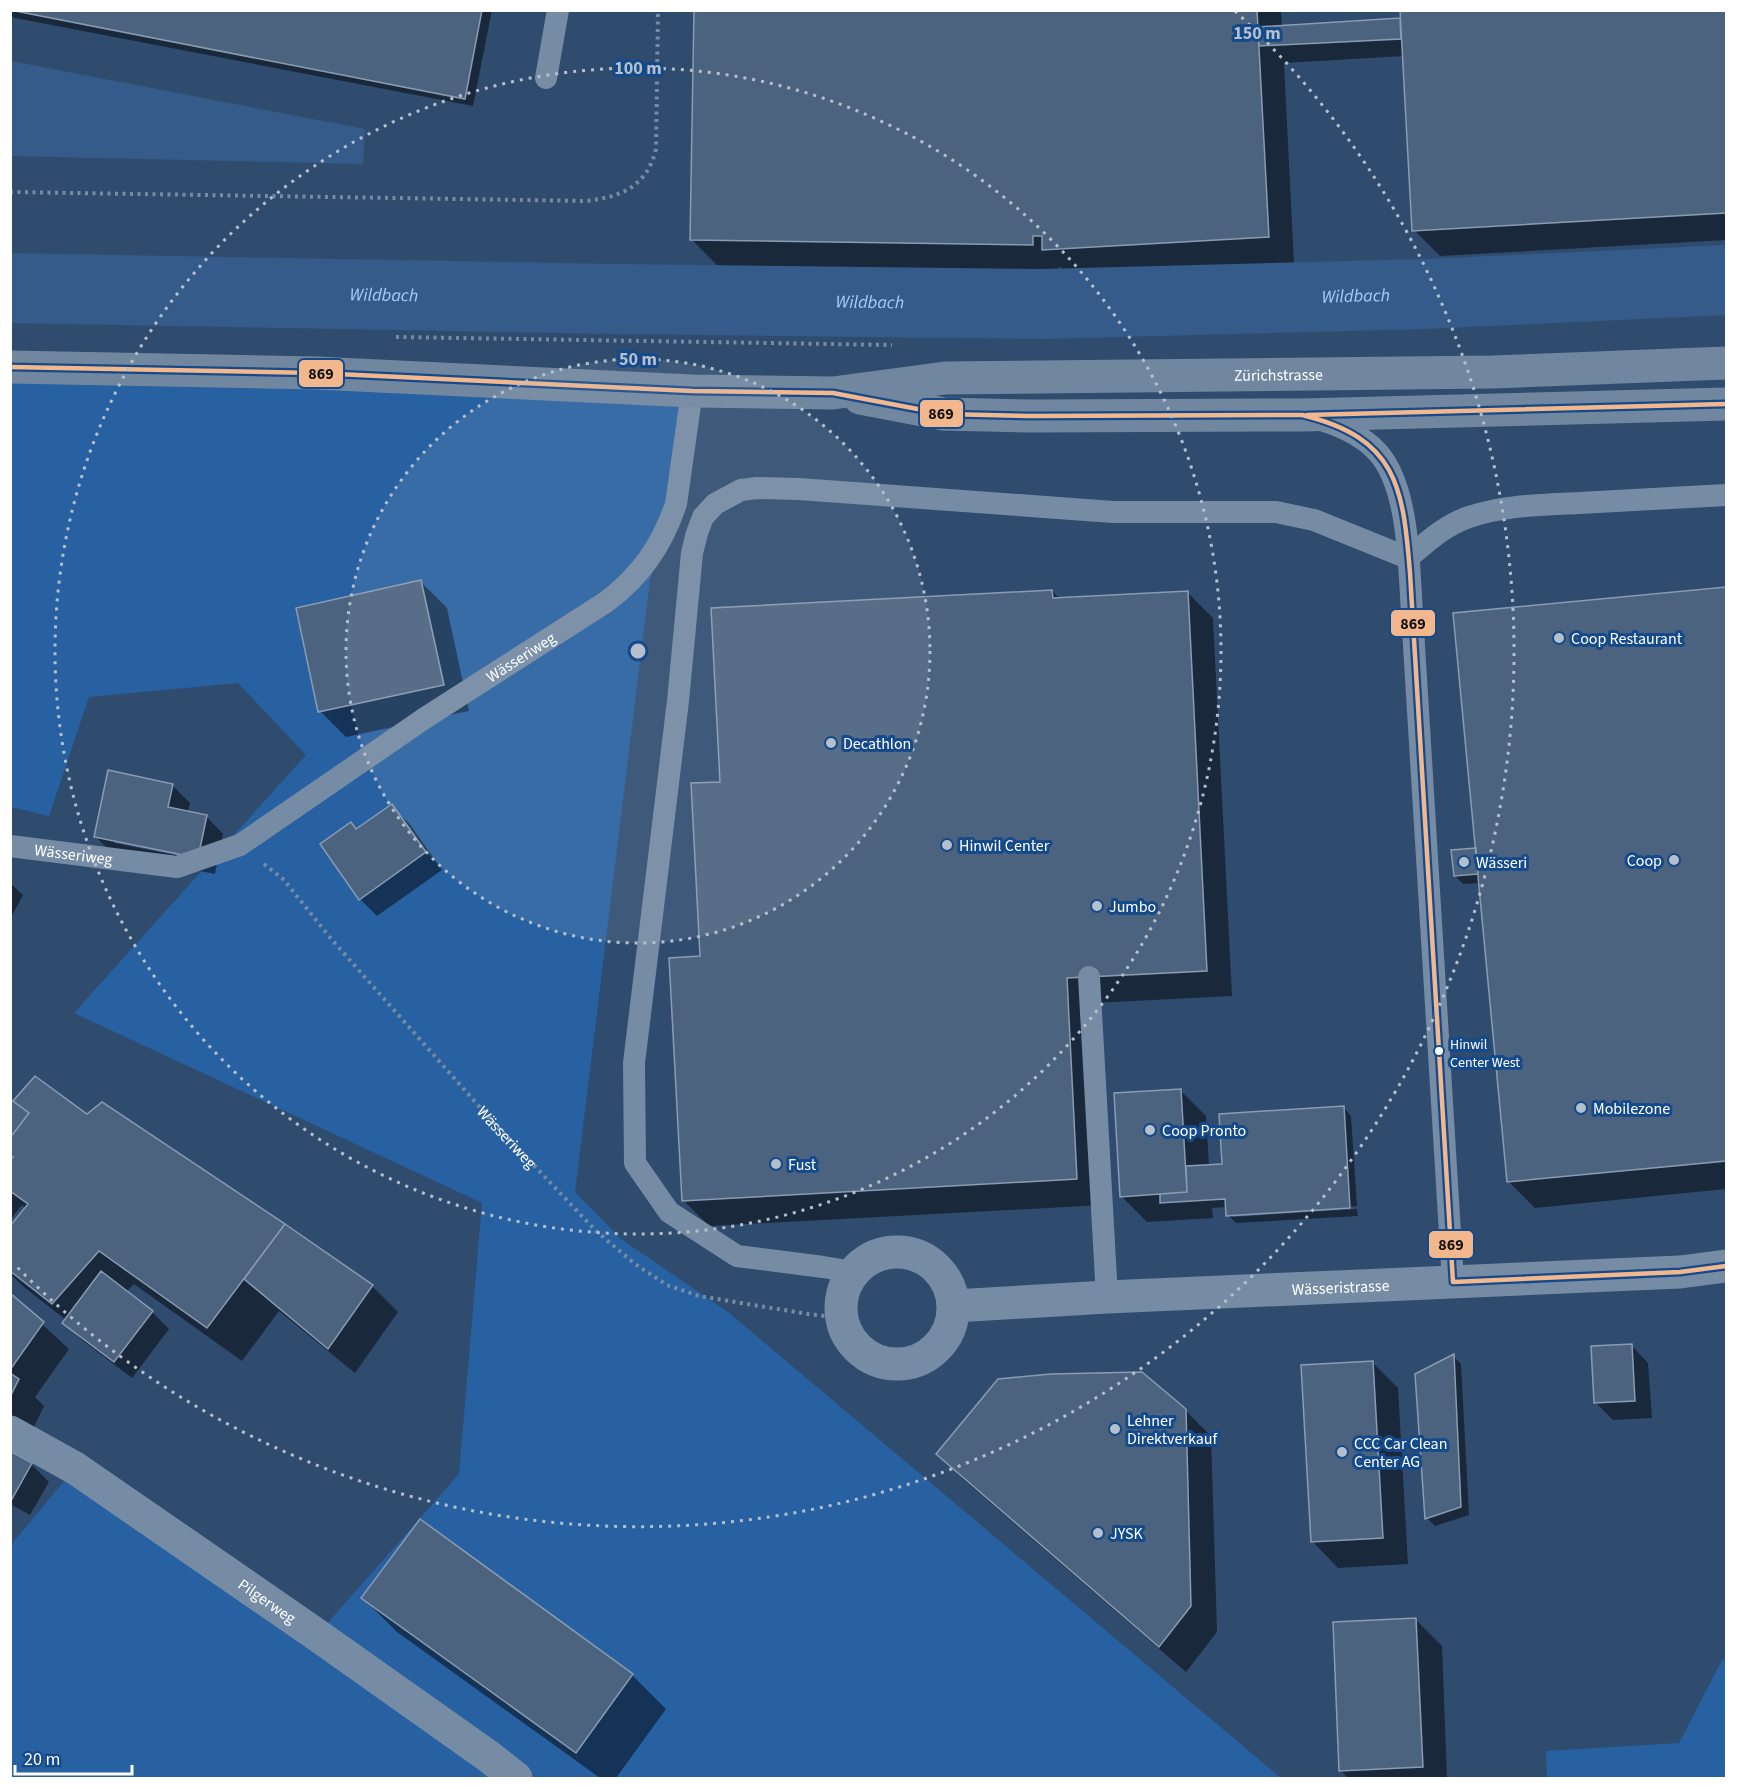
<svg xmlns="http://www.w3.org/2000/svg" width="1737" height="1789" viewBox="0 0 1737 1789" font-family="'Source Sans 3',sans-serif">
	<rect width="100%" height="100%" fill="#2f4c6f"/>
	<path fill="#2761a1" d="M11,369l681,22 -13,96 -29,93 -75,612 46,47 107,73 553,466h-1270v-233l64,-77 242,167 142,-161 23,-271 -408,-190 232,-258 -68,-72 -149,14 -40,119 -38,-9z
		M1726,1659v119h-179l-1,-27 133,-8 43,-83z"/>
	<path fill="#345b89" d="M11,61l354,68 -2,35 -352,-8z"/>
	<path fill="#0007" fill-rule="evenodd" d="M10,10h482l-19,96 -463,-89z
		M696,10h585l1,17 120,-7 -1,-10h325v230l-286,16 -26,-26 -10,-174 -120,7 10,200 -225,13 -10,-10v5l-341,-5 -26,-26z
		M421,582l26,26 22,103 -123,26 -26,-26z
		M1726,588v601l-191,19 -26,-26 -29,-299 -17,1 -8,-8 22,-27 -22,-234z
		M1052,591l8,8 127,-7 26,26 19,378 -139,7 10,202 -394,21 -26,-26 18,-242 21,-174z
		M172,785l18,18 -2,9 18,4 17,18 -8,40 -102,-20 -17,-17zM114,839l92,19 -1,3 -91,-18z
		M391,806l18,17 33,47 -65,46 -17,-17 -3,-69z
		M10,883l13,12 -13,24z
		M1180,1090l26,26 3,50 15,-1 119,-58 8,9 6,90 -124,8v3l124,-8 1,7 -122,7 -8,-8 -1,-8 -15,1 1,10 -66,4 -26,-26z
		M10,1101l8,6 2,-1 67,9 197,110 88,61 26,26 -43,61 -76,-62 -37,50 -108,-77 -8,8 26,20 17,17 -37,49 -50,-38 -18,-17 2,-3 -42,-33 -14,-13v-46l16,-19 -4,-4 -12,15z
		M10,1295l59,54 -34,48 9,9 -12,25 -22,-13z
		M1631,1345l17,18 4,55 -39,2 -17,-17z
		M1453,1356l8,8 8,151 -34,11 -8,-8z
		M1372,1362l26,26 10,176 -70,4 -26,-27z
		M1185,1410l26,26 6,196 -31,40 -222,-192 -26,-26z
		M10,1452l21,12 18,18 -19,33 -20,-11z
		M363,1598l269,77 34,34 -50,69h-16l-203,-146z
		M1416,1620l26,26 5,132h-99l-8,-8z"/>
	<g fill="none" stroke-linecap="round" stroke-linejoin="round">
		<path stroke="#345b89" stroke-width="70" id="s1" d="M10,288l606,11 426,5 384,-10 300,-14"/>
	</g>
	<path fill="#4c637f" stroke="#8a9cb2" stroke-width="1.5" d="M10,10h472l-17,89z
		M694,10h563l12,227 -227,13v-14h-9v9l-343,-5z
		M1400,10h326v203l-314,18z
		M1400,18l1,21 -142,7 -1,-19z
		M421,580l23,105 -126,27 -22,-104z
		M1726,587v574l-219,21 -54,-569z
		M1052,590l1,8 135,-7 19,380 -140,7 10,201 -395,22 -13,-243 31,-2 -9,-173 29,-1 -9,-174z
		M108,770l65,14 -5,23 39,8 -9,43 -104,-21z
		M392,804l34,48 -67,48 -39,-56 31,-22 5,7z
		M1476,848l2,26 -24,2 -3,-26z
		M35,1076l52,38 15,-12 183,122 -78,104 -108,-77 -47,53 -42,-33v-45l18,-22 -18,-13v-31l3,-3 -3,-2v-17l19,-25 -16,-12z
		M1181,1089l6,103 -67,5 -6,-104z
		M10,1099l19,14 -19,25z
		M1344,1106l6,102 -124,8 -1,-17 -65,4v-9l27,-2 -1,-26 36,-2 -3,-50z
		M285,1224l88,61 -45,64 -84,-70z
		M101,1271l52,40 -39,51 -52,-39z
		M10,1293l34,29 -34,48z
		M1632,1344l3,57 -41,2 -3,-57z
		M1454,1354l7,153 -36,12 -10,-145z
		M1373,1361l10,177 -72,4 -10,-177z
		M1142,1372l44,37 5,197 -32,41 -223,-193 62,-75 53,-5z
		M10,1373l9,6 -9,18z
		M10,1451l22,12 -20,36 -2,-1z
		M420,1519l213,155 -57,79 -215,-155z
		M1416,1618l7,149 -84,4 -6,-149z"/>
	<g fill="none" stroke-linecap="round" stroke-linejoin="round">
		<g stroke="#768ca4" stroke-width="4" stroke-dasharray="3 4.5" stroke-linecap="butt">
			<path d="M10,192l576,9c36,-4 61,-15 70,-52l2,-139"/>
			<path d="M396,337l496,8"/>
			<path id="s2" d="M264,864l20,16 48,60 161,182 103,109 39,33 32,21 32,11 109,18 34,4"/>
		</g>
		<g stroke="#768ca4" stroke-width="22">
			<path d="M546,78l12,-68"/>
			<path d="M1321,420c23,7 48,19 62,39 26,37 26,109 29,154l41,669"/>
			<path d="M1408,558c19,-16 37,-33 61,-41 35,-12 73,-12 110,-14 49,-3 98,-5 147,-8"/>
			<path id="s3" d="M10,846l167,21 63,-22 185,-127 181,-116c35,-26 56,-57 70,-98l16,-113"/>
			<path d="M1089,977l18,320"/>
			<path d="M854,1272l-31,-5 -86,-11 -68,-44 -34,-49 -1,-100 44,-362 14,-148 5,-20 6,-16 12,-13 26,-14 16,-2 42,1 314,23h163l38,8 94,38"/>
		</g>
		<g stroke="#768ca4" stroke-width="33">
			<circle cx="897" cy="1308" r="56"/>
			<path id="s4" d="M954,1306l153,-9 573,-25 46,-6"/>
			<path id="s5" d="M10,1432l65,36 242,167 171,121 28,22"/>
		</g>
		<g stroke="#71879f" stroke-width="33">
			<path id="s6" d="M10,367l306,6 376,18 141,2 112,-15 547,-6 234,-9"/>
			<path d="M860,398l84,16 86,2 272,-1 424,-11"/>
		</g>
		<defs>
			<path id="bus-1" d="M10,367l306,6 376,18 141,2 111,21 86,2 272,-1c95,23 101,71 108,158l43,709 227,-10 46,-6
				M1307,415l419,-11"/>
		</defs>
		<use href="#bus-1" stroke="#144a8a" stroke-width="9"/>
		<use href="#bus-1" stroke="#f2b78c" stroke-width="4.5"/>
	</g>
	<circle cx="638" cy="651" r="292" fill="#b6c0cd" fill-opacity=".12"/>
	<g fill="none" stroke="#b6c0cd" stroke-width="3" stroke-dasharray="3 6">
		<circle cx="638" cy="651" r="292"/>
		<circle cx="638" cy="651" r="583"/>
		<path d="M1235 11A875 875 0 1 1 14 1264"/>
	</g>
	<g fill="#b6c0cd" stroke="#144a8a" stroke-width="2">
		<circle cx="1559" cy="638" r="6"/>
		<circle cx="831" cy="743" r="6"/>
		<circle cx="947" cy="845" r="6"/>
		<circle cx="1674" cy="860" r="6"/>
		<circle cx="1464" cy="862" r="6"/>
		<circle cx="1097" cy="906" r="6"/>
		<circle cx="1581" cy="1108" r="6"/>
		<circle cx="1150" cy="1130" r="6"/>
		<circle cx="776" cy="1164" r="6"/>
		<circle cx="1115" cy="1429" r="6"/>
		<circle cx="1342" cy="1452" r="6"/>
		<circle cx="1098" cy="1533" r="6"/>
	</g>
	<circle fill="#fff" stroke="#144a8a" stroke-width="2" cx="1439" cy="1051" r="5"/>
	<g text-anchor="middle" stroke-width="6" stroke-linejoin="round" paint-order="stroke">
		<g font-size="14" fill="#fff" stroke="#144a8a" text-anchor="start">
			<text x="1450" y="1049">Hinwil<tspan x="1450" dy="18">Center West</tspan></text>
		</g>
		<g font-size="16" fill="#fff" stroke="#144a8a">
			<text dy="6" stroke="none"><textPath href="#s6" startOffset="1270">Zürichstrasse</textPath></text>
			<text dy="6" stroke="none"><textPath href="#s3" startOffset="573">Wässeriweg</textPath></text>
			<text dy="6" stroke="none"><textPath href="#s3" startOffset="64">Wässeriweg</textPath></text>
			<text dy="6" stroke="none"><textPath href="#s2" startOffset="366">Wässeriweg</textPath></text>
			<text dy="6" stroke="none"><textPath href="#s4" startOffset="387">Wässeristrasse</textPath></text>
			<text dy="6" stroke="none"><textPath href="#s5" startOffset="308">Pilgerweg</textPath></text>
		</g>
		<g font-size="16" fill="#fff" stroke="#144a8a" text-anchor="start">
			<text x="1571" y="644">Coop Restaurant</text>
			<text x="843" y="749">Decathlon</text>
			<text x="959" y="851">Hinwil Center</text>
			<text x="1662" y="866" text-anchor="end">Coop</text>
			<text x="1476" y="868">Wässeri</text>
			<text x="1109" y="912">Jumbo</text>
			<text x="1593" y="1114">Mobilezone</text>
			<text x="1162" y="1136">Coop Pronto</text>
			<text x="788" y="1170">Fust</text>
			<text x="1127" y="1426">Lehner<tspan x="1127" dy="18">Direktverkauf</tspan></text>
			<text x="1354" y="1449">CCC Car Clean<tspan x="1354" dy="18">Center AG</tspan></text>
			<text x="1110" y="1539">JYSK</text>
		</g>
		<g font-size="18" font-style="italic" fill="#a6cdf7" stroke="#144a8a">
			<text dy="6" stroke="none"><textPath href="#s1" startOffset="374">Wildbach</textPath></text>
			<text dy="6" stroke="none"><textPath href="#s1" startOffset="1346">Wildbach</textPath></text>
			<text dy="6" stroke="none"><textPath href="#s1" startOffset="860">Wildbach</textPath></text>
		</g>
	</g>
	<circle cx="638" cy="651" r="9" fill="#b6c0cd" stroke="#144a8a" stroke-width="3"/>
	<g font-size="18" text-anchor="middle" font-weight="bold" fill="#b6c0cd" stroke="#144a8a" stroke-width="6" stroke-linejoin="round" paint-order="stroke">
		<text x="1257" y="39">150 m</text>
		<text x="638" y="74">100 m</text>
		<text x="638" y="365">50 m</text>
	</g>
	<g stroke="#144a8a" stroke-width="2">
		<rect x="298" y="359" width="46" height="29" rx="6" fill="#f2b78c"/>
		<rect x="919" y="399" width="45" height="29" rx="6" fill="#f2b78c"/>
		<rect x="1390" y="609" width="46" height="28" rx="6" fill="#f2b78c"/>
		<rect x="1428" y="1230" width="46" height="29" rx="6" fill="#f2b78c"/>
	</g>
	<g font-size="16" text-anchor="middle" font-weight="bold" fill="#111">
		<text x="321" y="379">869</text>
		<text x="941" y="419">869</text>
		<text x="1413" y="629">869</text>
		<text x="1451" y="1250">869</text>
	</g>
	<rect width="1737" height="1789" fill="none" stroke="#ffffff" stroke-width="24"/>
	<path d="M15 1765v9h117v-9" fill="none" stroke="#ffffff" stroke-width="3"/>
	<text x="24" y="1765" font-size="18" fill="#ffffff" stroke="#144a8a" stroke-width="4.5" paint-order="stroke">20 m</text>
</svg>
